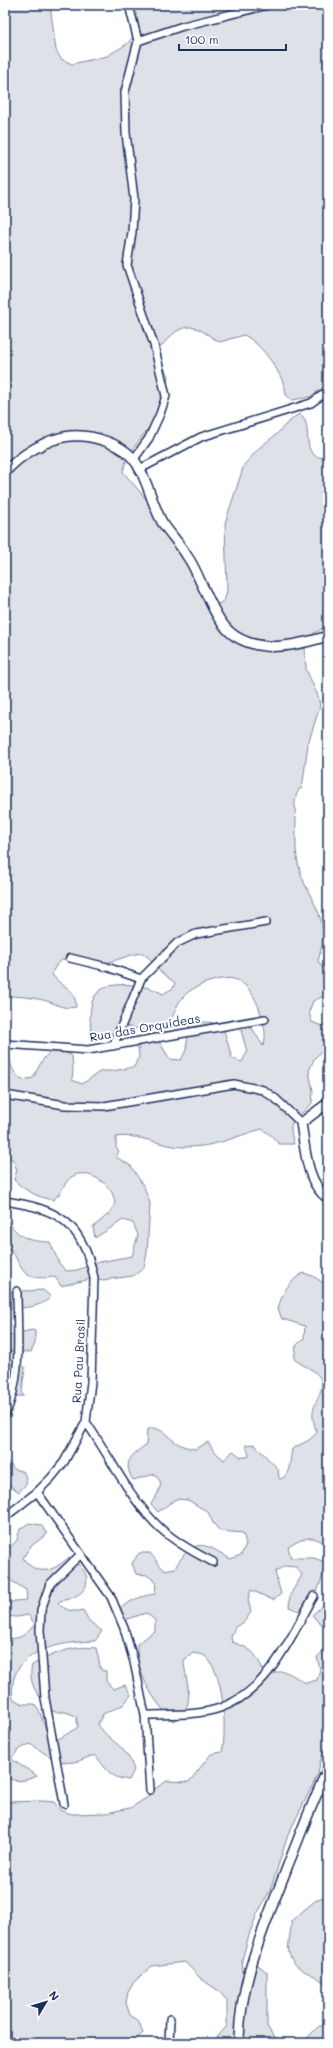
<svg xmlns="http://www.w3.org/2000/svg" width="333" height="2048" viewBox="0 0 333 2048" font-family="Mali,sans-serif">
	<rect width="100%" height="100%" fill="#fff"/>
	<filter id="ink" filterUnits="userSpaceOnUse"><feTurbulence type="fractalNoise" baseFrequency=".025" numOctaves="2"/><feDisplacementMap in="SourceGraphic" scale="8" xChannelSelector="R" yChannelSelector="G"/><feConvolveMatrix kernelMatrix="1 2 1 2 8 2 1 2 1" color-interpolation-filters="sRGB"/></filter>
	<g filter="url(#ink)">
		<path fill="#dee1e7" stroke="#7c88a2" d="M5,5h45l6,45 5,9 11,5 35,-8 20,-12 7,-8 -8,-31h202v379l-18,13 -18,3 -6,-5c-1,-19 -25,-52 -42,-60l-24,7c-9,-4 -19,-14 -29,-15 -14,-1 -28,16 -34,26l11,23 -1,13 -14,33 -21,28 -6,11 -3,11 66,77 14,50 10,7 11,-5 3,-10 -2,-68 19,-58 15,-17 19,-15 7,-8 11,-9 5,-2c14,15 -4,45 27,44v168l-14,7 -8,7 -1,6 1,23 12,27 2,10 -12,38 -6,45 -2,-1c-7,9 -5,22 -4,32 0,14 -1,30 2,43 9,41 35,49 20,98l6,9h4v24l-15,7 -4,11 3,10 10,4 6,-4v14l-5,14 -9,9 -5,12 4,20 -1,12c-14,18 -27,12 -18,41h-15l-7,-8 -10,-7c-30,8 -47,19 -80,18 -22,-1 -45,-14 -66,-10v11l3,3 -3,6 15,9 13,21 6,16 -3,50 -3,15 -11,8 -30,4 -8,-2 -34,8 -6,-9c-11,1 -27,3 -33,-8 -6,-8 -4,-11 -12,-19l-5,1v-34c13,20 21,24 45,25l9,21 7,8 11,-1 22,-8 33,-6 6,-21 -5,-12 -10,-3 -28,18 -2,-11 17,-14 5,-10c-1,-4 -2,-9 -4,-12 -7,-11 -26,-22 -38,-15 -10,6 -9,16 -20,24 -14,-2 -29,-10 -39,-20l3,-10 -4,-10 -8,-5v-114c8,16 1,27 17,39l11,-2c10,-19 16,-37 39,-22l1,12 -1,12 10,4 19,-13h11l22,-4 5,-10 -1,-10 10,-6 10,-1 12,19 11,1 5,-10 3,-24c13,-5 21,-6 34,1l9,31 10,4 5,-10 -6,-22 11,-2 11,18c5,-11 0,-23 -3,-35 -3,-11 -13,-29 -26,-32 -14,-3 -42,7 -51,18 -12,14 -6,26 -29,33 -12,4 -21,-6 -33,-3 -2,0 -5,3 -7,5 -8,5 -15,4 -23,1 -1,-13 -3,-31 7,-41 14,-13 51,-7 65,2l10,-6 2,-5 -18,-14 -6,-9 -8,-7c-12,1 -22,6 -34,9 -22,4 -47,-18 -57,12 11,17 23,10 24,33 -15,3 -19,-4 -33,-7 -13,-3 -25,-4 -38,-4z
			M303,1273l10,3 15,10v261c-15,-14 -23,-10 -40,0l3,11h23l11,4c-3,20 -8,38 -26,49l-10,-4 1,-12 12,-20 -6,-8 -12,-1 -9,6 6,22 -8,6 -22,-10 -3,10 3,12 -7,10 -9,5 -4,10 1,5c26,9 23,13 35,36 17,-13 23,-3 39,5l11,-3 3,-11 -3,-12 11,-10v94l-8,21 -2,12 -30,61 -18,56 -13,23 -8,21 -7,25 1,12h2l3,-6 10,-1 9,7v54l6,10 14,7h-75l15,-17v-25l-7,-9 -20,-14 -15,-16 -33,4 -18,16 -6,10 -2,11 4,12 9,7 4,11 -11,10h-127v-241l38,-1 11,1 7,9 11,3 34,-1 24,-5 18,-11 8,-9 11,-7 22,1 22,-28 11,-2c5,-22 2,-81 -17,-96 -3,-2 -8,-2 -12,-3l-9,7c1,24 15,46 -11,61 -20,-21 -37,-47 -36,-77l18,-13v-11l-9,-7 -22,7 -9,-7c12,-11 24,-17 40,-19l1,-12 -9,-7 -11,-1 -4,-11 7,-10h11l14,17 11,-2c18,-31 29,-26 55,-9l11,-4 5,-11 -3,-11 -23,-2 -7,-8 -5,-11 -20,-12 -12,-1 -18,13 -7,-8 7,-11 3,-10 -6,-9 -22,6c-11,-18 -2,-25 13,-35l1,-15c11,-8 23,10 32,14 5,3 11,4 16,5l13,-7 6,9 10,9 9,-9 8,6h7l1,-2 -3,-10 8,-1 24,25 1,9 2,1c10,-4 9,-21 11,-30l17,-9 8,-7c-2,-7 -5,-14 -4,-21 2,-15 19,-29 -1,-42 -6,-4 -12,-6 -18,-11l2,-13 8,-8 1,-12 -23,-7 -4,-10c4,-16 10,-27 25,-36z
			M43,1290l8,7c-13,12 -29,11 -46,11v-16z
			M32,1330l3,1v13l-4,8 -26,-1v-15z
			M5,1364h11l9,3 -3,26 2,3h-8l-11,6z
			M5,1458l9,11 10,3 3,11 -8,9 -14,-10z
			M29,1523l12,2 6,9 -17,13 -7,11c14,19 30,14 46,-1 27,17 23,39 -9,44l-2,2c6,7 17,10 25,7l6,11 13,10 -7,10c-37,1 -89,10 -82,58l10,5h12l5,9 8,22 11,4 19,-12 -2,-11 -10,-4h-12c-14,-13 -27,-27 -22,-47 21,-11 39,-20 64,-17l5,22 5,1v10l7,8 12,-4 6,10 -8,10 -20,9 -5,10c13,21 27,18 36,46l-5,10c-20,-2 -22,-11 -34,-25 -8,2 -14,6 -21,7 -17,3 -31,-11 -44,-18l-10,5 -9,9c8,8 18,11 26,18 -11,5 -21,7 -32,1v-135l2,-3c13,0 19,-4 28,-15l-7,-9 -11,2 -12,-1v-11l10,-4 12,-1 -1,-10 -21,-13v-24l12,-13 3,-11z
			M328,1601v24l-9,-2 -7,-8z
			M328,1895v95c-6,-19 -32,-13 -39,-37 -2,-10 3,-22 2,-32l25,-21z
			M328,2005v38h-26l17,-17h4z"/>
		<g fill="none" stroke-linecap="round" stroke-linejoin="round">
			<defs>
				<path id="street" d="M129,5l9,36
					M134,459l15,-21 11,-24 6,-18 -12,-51 -27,-80 5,-33 2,-33 -8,-66 -1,-41 13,-51 45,-15 85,-21
					M140,469l61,-32 110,-34 17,-12
					M70,958l37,9 34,12
					M5,1044l83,6 177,-31
					M113,1046l28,-67 36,-36 19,-9 70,-12
					M5,1095l60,10 39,1 130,-22 29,6 13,9 25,24
					M5,1201c54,8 77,21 89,77l-3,104 -5,40 -22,40 -13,16 -14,14 -32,25
					M5,1415c18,-38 12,-83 12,-124
					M86,1422c23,33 41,72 69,101 16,17 38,29 58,39
					M37,1492l74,105 13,31 10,34 11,53 5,75
					M145,1715c24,-1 52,1 75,-7 49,-17 70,-70 94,-112
					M64,1804l-19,-106 -5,-68 1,-20 9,-26 31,-30
					M169,2043l1,-24"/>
				<path id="secondary" d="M5,472c15,-17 43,-34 65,-36 22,-2 55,8 67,28 11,18 15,40 25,58 8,12 18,22 25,34 6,8 10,18 14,27 9,17 17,42 34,53 28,18 63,9 93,0
					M328,1103l-27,20c4,23 5,61 27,75
					M239,2043c0,-63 27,-120 49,-178 13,-32 25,-65 40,-96"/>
			</defs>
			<use href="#street" stroke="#1b2f5e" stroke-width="10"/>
			<use href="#secondary" stroke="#1b2f5e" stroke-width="12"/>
			<use href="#street" stroke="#fff" stroke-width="7"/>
			<use href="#secondary" stroke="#fff" stroke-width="9"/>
		</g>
	</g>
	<g text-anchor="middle" stroke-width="4" stroke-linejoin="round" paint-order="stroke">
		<g font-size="12" fill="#1b2f5e" stroke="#fff">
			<text transform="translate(145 1028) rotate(-10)" y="4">Rua das Orquídeas</text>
			<text transform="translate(79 1361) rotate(-87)" y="4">Rua Pau Brasil</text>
		</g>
	</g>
	<rect width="333" height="2048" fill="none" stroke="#fff" stroke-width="20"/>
	<rect x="10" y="10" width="313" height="2028" fill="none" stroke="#1b2f5e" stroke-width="1.5" filter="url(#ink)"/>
	<g transform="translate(46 2002) rotate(52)" stroke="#ffffff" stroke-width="3" paint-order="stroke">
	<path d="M0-3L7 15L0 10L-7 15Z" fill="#1b2f5e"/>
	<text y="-6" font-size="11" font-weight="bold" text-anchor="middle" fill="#1b2f5e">N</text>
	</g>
	<path d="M179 44v6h107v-6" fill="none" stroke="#1b2f5e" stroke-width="2"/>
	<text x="185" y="44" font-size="12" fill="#1b2f5e" stroke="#ffffff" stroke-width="3" paint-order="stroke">100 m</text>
</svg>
